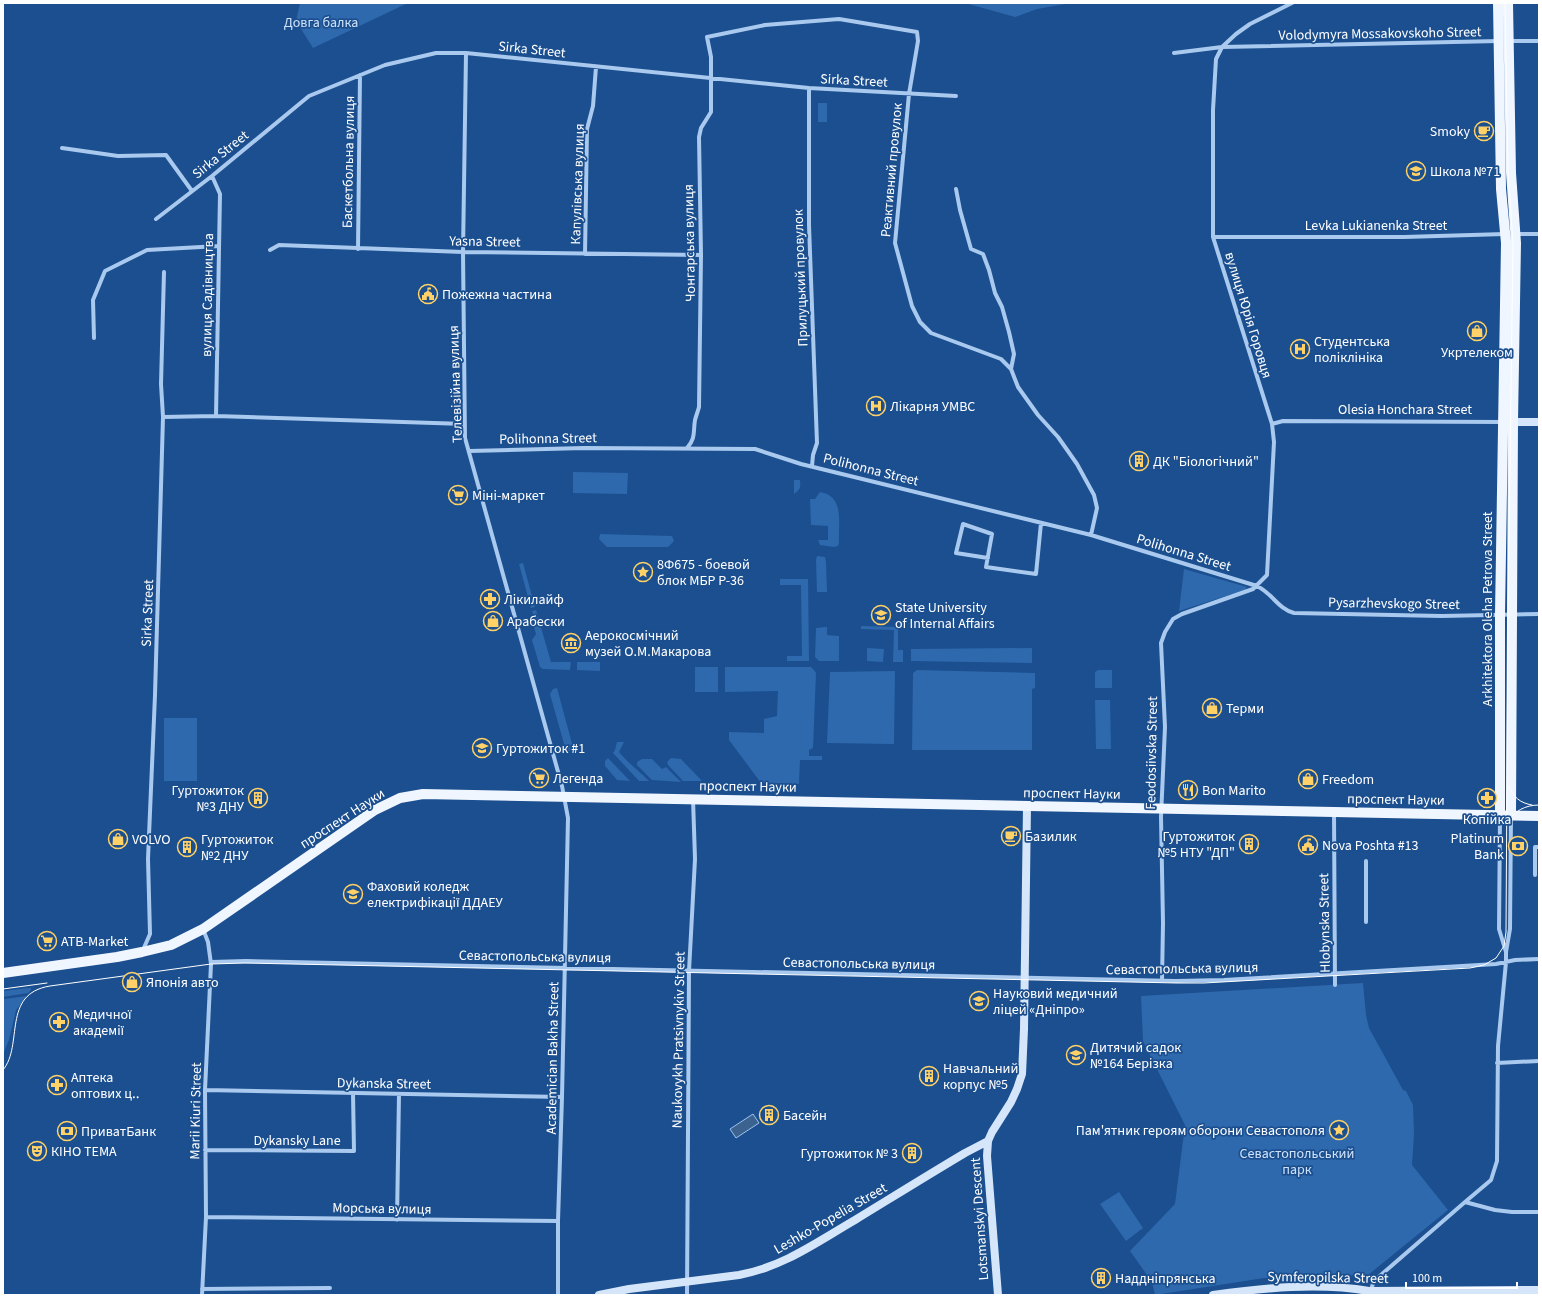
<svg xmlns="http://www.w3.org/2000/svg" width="1542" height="1298" viewBox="0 0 1542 1298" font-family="'Source Sans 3',sans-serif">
	<rect width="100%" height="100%" fill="#1b4f8f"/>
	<path fill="#2e69ad" d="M300,3h108l-95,45 -17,-27z
		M965,3h106l-34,6 -22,8z
		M818,103h9v19h-9z
		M573,472l55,1 -1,21 -54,-1z
		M794,480h6c1,7 0,10 -6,14z
		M820,492c25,4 18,31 19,51l-1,3 -4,1 -14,-2 -2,-5h10v-14l-17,-1 -1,-26h5z
		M600,534l72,2 2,5 -6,6h-61l-8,-8z
		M817,556l8,1 1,5 1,30h-10l-1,-32z
		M523,563l12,44 -4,1 -12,-44z
		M1184,569l63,18 -2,3 -66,21z
		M780,579h28l1,82h-22v-5h15l-1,-71h-21z
		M536,610l15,52h20l-1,8 -27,-1 -3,-2 -8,-27 4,-6 -5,-16 3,-1 -2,-6z
		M861,626l37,1v23h5v12h-10l1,-32 -33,-1z
		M827,627v8l12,1v25h-20l-4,-4 1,-29z
		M867,648l17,1 -1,13 -16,-1z
		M1032,648v15l-121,-2v-12z
		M577,662h23v9l-23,-1z
		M695,667h23v25h-23z
		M725,667h86l3,3 2,3 -3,75 -4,2v6h13v4h-22l-1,24 -38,-1 -32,-43v-8l35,1v-14l13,-3 1,-25 -53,1z
		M917,670l118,3v15l-3,1v61h-120l1,-77z
		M1098,670h14v18h-17v-16z
		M895,671l-1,73 -67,-1 3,-71z
		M557,688l17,63h-8l-16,-57 3,-5z
		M1095,700h15l1,49h-15z
		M164,718h33v63h-33z
		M617,742h7l-5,10c9,11 19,18 30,29h-10l-26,-28 2,-3z
		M608,758l22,23 -13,-1 -12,-14v-5z
		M671,758l10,1 21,22h-19l-15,-16 -1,-3z
		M642,759h10l10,10 4,-2 15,15 -29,-2 -15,-15v-3z
		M1363,983l3,32 3,13 34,62 3,1 7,14 1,29 -2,31 36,45 -80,65 -104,3 -109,17 -3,-13 -22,-31 45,-47 10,-79 -42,-84 -2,-45z
		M28,988h3v2l-3,3 -25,4v-6z
		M27,996l-11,14 -7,30 -6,14v-53l1,-2z
		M1119,1192l24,36 -17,13 -26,-37z"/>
	<path fill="#3c6290" stroke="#9cc4f0" d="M753,1114l6,9 -23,15 -6,-9z"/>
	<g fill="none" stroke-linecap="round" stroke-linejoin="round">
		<path stroke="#a9c9ee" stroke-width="4" d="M1509,41h30
			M466,53l-3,199 2,186 97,348 6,32 -6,279 -4,124v74
			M1174,53l48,-6 277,-6
			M809,88v137l8,218 -4,12 -1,11
			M62,148l56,8 48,-1 26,36
			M212,176l8,18 -4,222
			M956,189l4,21 11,39 12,5 6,16 6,23 7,14 7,25 5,22 -3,15 7,18 20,28 20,22 19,27 17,31 3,13 -6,27
			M156,219l56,-43 97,-80 76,-31 51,-12h30l343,35 147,8
			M1515,234h24
			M1213,237h191l101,-3
			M358,249l2,-174
			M270,250l9,-5 184,7 238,3
			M585,254l2,-125 6,-23 3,-39
			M94,338l-1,-38 12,-29 42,-21 72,-4
			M163,417l53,-1 249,8
			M1272,424l11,-3 220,1
			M687,448c9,-10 6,-16 8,-28 1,-4 3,-9 4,-13l2,-152 -2,-118 2,-9 10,-16v-55l-4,-20 58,-12 74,-6 78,13 1,9 -9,53 -14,149 17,63 8,16 11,11 70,26 10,10
			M469,451l115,-3 171,1 46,15 290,71 166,51c15,7 21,23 37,27l148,3 97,-2
			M988,558l-32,-5 7,-29 29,10 -6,33 50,7 5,-51
			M1334,813l1,172
			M1535,875v-28h4
			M1366,922v-61
			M143,950l7,-16 -2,-75 7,-164 8,-278 -2,-33 3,-112
			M1506,952l4,-23 1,-114
			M211,962l35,-1 930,20 48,-1 272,-16 19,-4 24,-1
			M1162,981l1,-58 -2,-106 4,-90 -4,-84 4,-11 8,-13 9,-5 71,-25 14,-14 7,-133 -2,-18 -59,-187v-127l3,-51 6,-12 14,-13 14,-10 42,-21
			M1497,1063l42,-2
			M205,1090l357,7
			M205,1150l149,1 -1,-58
			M1465,1202l26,-22 6,-19 1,-115 8,-84v-10l-7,-23 1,-114
			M206,1217l352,4
			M397,1220l2,-126
			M202,1289l128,-1
			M202,1295l4,-78 -1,-127 6,-126 -3,-22 -5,-13
			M687,1295l2,-324 6,-112 -2,-60
			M1369,1295l5,-14 91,-79 30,8 17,2h27"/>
		<path stroke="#d6e6fa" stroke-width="8" d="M1508,422h31
			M599,1295l30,-6 110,-14c44,-8 78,-33 116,-55 36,-22 73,-45 110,-67l23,-12
			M998,1295l-11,-139 1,-15 4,-9 19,-30 6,-13 5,-15 2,-45 3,-223
			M1213,1295c51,-7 105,-13 156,-4l170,-1"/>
		<path stroke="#f0f6ff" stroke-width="10" d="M1498,3l3,186 5,54 -6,372v200
			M1508,3l3,170 5,70 -3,179 -2,393
			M3,973l114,-16 25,-5 29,-7 32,-16 172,-119 25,-12 23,-4 1116,22"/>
		<path stroke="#fff" stroke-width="1" d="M1509,786c4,11 11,17 23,19
			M1507,823c7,-12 18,-18 32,-18
			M3,989l44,-6
			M3,1070c21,-25 -2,-76 47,-84l161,-22 34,-1 932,20h27l266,-15 14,-3 12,-7 8,-12 2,-14 2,-318 5,-371 -5,-73 -3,-167"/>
	</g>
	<defs>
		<symbol id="cafe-ring" viewBox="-11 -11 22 22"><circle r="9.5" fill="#1b4f8f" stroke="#ffd166" stroke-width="1.5"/><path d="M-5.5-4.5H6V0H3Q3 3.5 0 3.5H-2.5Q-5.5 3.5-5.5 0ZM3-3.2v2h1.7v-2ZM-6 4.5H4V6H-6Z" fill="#ffd166"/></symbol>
		<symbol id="school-ring" viewBox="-11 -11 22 22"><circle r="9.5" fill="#1b4f8f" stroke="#ffd166" stroke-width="1.5"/><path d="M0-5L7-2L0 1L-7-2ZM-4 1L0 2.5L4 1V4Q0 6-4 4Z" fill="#ffd166"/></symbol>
		<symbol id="civic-ring" viewBox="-11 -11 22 22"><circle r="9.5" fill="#1b4f8f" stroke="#ffd166" stroke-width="1.5"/><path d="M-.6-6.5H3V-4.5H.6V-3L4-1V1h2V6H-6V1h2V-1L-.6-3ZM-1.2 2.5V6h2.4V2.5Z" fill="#ffd166"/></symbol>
		<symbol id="shop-ring" viewBox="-11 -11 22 22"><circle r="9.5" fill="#1b4f8f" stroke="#ffd166" stroke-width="1.5"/><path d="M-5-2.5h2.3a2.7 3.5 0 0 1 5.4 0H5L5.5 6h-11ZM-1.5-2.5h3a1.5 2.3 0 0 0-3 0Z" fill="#ffd166"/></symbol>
		<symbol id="hospital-ring" viewBox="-11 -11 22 22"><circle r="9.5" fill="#1b4f8f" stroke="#ffd166" stroke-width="1.5"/><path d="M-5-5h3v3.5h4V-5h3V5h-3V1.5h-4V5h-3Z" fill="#ffd166"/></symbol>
		<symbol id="building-ring" viewBox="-11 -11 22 22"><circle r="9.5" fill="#1b4f8f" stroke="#ffd166" stroke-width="1.5"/><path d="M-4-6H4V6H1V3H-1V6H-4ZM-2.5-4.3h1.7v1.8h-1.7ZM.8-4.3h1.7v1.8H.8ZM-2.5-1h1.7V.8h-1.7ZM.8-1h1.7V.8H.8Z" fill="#ffd166"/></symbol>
		<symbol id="supermarket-ring" viewBox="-11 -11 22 22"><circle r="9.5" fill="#1b4f8f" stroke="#ffd166" stroke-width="1.5"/><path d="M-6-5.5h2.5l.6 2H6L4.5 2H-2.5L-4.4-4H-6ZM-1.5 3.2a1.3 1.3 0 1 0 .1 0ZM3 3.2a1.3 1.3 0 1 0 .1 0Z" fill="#ffd166"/></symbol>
		<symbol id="sight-ring" viewBox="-11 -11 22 22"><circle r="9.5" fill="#1b4f8f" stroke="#ffd166" stroke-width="1.5"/><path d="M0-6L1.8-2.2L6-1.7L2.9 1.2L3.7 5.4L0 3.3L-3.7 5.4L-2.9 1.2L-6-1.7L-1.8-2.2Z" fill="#ffd166"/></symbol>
		<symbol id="pharmacy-ring" viewBox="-11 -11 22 22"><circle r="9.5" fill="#1b4f8f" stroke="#ffd166" stroke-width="1.5"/><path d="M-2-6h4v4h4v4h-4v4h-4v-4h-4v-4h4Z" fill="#ffd166"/></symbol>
		<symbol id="university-ring" viewBox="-11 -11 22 22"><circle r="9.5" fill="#1b4f8f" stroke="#ffd166" stroke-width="1.5"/><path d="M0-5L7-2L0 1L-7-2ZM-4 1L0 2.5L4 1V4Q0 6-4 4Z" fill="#ffd166"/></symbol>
		<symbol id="museum-ring" viewBox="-11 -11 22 22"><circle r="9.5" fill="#1b4f8f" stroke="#ffd166" stroke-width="1.5"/><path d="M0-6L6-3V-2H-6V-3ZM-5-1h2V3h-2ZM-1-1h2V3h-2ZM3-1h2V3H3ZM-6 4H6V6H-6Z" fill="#ffd166"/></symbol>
		<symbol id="restaurant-ring" viewBox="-11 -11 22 22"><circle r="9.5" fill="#1b4f8f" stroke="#ffd166" stroke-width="1.5"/><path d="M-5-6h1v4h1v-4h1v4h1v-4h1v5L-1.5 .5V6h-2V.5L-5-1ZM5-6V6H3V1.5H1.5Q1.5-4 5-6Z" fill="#ffd166"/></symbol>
		<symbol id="bank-ring" viewBox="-11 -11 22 22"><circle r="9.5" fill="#1b4f8f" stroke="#ffd166" stroke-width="1.5"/><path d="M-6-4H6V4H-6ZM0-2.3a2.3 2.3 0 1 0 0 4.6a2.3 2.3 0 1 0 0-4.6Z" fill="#ffd166"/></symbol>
		<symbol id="theatre-ring" viewBox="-11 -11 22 22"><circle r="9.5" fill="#1b4f8f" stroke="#ffd166" stroke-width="1.5"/><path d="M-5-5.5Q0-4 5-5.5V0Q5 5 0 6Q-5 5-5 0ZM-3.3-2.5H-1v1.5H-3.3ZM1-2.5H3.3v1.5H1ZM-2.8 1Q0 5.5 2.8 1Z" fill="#ffd166"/></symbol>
	</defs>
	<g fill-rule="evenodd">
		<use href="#cafe-ring" x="1473" y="120" width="22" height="22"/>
		<use href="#school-ring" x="1405" y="160" width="22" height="22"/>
		<use href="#civic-ring" x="417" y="283" width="22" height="22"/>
		<use href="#shop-ring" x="1466" y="320" width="22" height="22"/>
		<use href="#hospital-ring" x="1289" y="338" width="22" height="22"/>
		<use href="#hospital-ring" x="865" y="395" width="22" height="22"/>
		<use href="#building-ring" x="1128" y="450" width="22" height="22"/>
		<use href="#supermarket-ring" x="447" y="484" width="22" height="22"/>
		<use href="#sight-ring" x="632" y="561" width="22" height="22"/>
		<use href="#pharmacy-ring" x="479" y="588" width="22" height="22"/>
		<use href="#university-ring" x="870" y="604" width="22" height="22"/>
		<use href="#shop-ring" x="482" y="610" width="22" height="22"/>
		<use href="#museum-ring" x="560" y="632" width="22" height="22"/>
		<use href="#shop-ring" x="1201" y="697" width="22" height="22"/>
		<use href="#university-ring" x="471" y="737" width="22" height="22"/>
		<use href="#supermarket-ring" x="528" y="767" width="22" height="22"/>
		<use href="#shop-ring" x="1297" y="768" width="22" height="22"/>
		<use href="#restaurant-ring" x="1177" y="779" width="22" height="22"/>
		<use href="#building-ring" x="247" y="787" width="22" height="22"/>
		<use href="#pharmacy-ring" x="1476" y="787" width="22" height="22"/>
		<use href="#cafe-ring" x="1000" y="825" width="22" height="22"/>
		<use href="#shop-ring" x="107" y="828" width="22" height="22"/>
		<use href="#building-ring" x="1238" y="833" width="22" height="22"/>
		<use href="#civic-ring" x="1297" y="834" width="22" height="22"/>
		<use href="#bank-ring" x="1507" y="835" width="22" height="22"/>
		<use href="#building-ring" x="176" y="836" width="22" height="22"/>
		<use href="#university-ring" x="342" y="883" width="22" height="22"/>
		<use href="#supermarket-ring" x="36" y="930" width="22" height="22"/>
		<use href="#shop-ring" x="121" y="971" width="22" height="22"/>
		<use href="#school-ring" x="968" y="990" width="22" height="22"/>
		<use href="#pharmacy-ring" x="48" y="1011" width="22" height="22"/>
		<use href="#school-ring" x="1065" y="1044" width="22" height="22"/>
		<use href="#building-ring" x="918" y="1065" width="22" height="22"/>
		<use href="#pharmacy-ring" x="46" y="1074" width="22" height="22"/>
		<use href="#building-ring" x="758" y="1104" width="22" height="22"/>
		<use href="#sight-ring" x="1328" y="1119" width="22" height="22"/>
		<use href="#bank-ring" x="56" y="1120" width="22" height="22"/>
		<use href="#theatre-ring" x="26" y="1140" width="22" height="22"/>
		<use href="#building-ring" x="901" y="1142" width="22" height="22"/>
		<use href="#building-ring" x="1090" y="1267" width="22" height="22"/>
	</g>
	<g text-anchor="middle" stroke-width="3.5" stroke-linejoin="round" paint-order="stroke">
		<g font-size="14" fill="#cfe3fa" stroke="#1b4f8f">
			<text x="321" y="27">Довга балка</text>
			<text x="1297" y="1158">Севастопольський<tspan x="1297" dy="16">парк</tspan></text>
		</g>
		<g font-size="14" fill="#fff" stroke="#1b4f8f">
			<text transform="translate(1380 33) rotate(-1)" y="5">Volodymyra Mossakovskoho Street</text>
			<text transform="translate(532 49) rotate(6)" y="5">Sirka Street</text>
			<text transform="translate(854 80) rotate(3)" y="5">Sirka Street</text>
			<text transform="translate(220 154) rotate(-39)" y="5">Sirka Street</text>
			<text transform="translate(348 162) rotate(-89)" y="5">Баскетбольна вулиця</text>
			<text transform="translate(891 170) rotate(-85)" y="5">Реактивний провулок</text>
			<text transform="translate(577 184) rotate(-88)" y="5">Капулівська вулиця</text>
			<text x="1376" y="230">Levka Lukianenka Street</text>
			<text transform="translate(485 241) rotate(1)" y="5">Yasna Street</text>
			<text transform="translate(689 243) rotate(-91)" y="5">Чонгарська вулиця</text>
			<text transform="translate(800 278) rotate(-92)" y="5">Прилуцький провулок</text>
			<text transform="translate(207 295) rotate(-89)" y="5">вулиця Садівництва</text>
			<text transform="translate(1249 315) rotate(73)" y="5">вулиця Юрія Горовця</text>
			<text transform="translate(455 384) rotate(-92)" y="5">Телевізійна вулиця</text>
			<text x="1405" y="414">Olesia Honchara Street</text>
			<text transform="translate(548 438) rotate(-1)" y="5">Polihonna Street</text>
			<text transform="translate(871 469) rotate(14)" y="5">Polihonna Street</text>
			<text transform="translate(1184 552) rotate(17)" y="5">Polihonna Street</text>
			<text transform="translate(1394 603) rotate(1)" y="5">Pysarzhevskogo Street</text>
			<text transform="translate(1487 609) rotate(-90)" y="5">Arkhitektora Oleha Petrova Street</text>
			<text transform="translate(147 613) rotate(-88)" y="5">Sirka Street</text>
			<text transform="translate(1151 753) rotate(-89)" y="5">Feodosiivska Street</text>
			<text transform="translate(748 786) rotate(1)" y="5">проспект Науки</text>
			<text transform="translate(1072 793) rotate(1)" y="5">проспект Науки</text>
			<text transform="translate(1396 799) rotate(1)" y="5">проспект Науки</text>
			<text transform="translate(342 818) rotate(-33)" y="5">проспект Науки</text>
			<text transform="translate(1324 923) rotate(-91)" y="5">Hlobynska Street</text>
			<text transform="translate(535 956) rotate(1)" y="5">Севастопольська вулиця</text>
			<text transform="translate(859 963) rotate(1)" y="5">Севастопольська вулиця</text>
			<text transform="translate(1182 968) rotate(-1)" y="5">Севастопольська вулиця</text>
			<text transform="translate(678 1040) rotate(-89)" y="5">Naukovykh Pratsivnykiv Street</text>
			<text transform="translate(552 1058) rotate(-89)" y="5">Academician Bakha Street</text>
			<text transform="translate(384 1083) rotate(1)" y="5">Dykanska Street</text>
			<text transform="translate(195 1111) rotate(-89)" y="5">Marii Kiuri Street</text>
			<text x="297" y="1145">Dykansky Lane</text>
			<text transform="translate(382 1208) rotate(1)" y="5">Морська вулиця</text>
			<text transform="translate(830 1218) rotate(-30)" y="5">Leshko-Popelia Street</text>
			<text transform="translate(979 1219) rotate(-94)" y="5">Lotsmanskyi Descent</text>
			<text transform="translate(1328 1277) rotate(1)" y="5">Symferopilska Street</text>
		</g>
		<g font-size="14" fill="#fff" stroke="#1b4f8f" text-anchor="start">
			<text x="1470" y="136" text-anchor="end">Smoky</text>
			<text x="1430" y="176">Школа №71</text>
			<text x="442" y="299">Пожежна частина</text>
			<text x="1314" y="346">Студентська<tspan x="1314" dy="16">поліклініка</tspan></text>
			<text x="1477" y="357" text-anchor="middle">Укртелеком</text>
			<text x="890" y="411">Лікарня УМВС</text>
			<text x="1153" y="466">ДК "Біологічний"</text>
			<text x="472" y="500">Міні-маркет</text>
			<text x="657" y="569">8Ф675 - боевой<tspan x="657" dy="16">блок МБР Р-36</tspan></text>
			<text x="504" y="604">Лікилайф</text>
			<text x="895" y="612">State University<tspan x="895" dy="16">of Internal Affairs</tspan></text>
			<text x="507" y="626">Арабески</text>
			<text x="585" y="640">Аерокосмічний<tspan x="585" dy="16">музей О.М.Макарова</tspan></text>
			<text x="1226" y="713">Терми</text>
			<text x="496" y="753">Гуртожиток #1</text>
			<text x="553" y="783">Легенда</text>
			<text x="1322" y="784">Freedom</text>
			<text x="244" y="795" text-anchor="end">Гуртожиток<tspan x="244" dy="16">№3 ДНУ</tspan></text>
			<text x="1202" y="795">Bon Marito</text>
			<text x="1487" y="824" text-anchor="middle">Копійка</text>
			<text x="1025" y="841">Базилик</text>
			<text x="1235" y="841" text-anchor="end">Гуртожиток<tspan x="1235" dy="16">№5 НТУ "ДП"</tspan></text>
			<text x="1504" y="843" text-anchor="end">Platinum<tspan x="1504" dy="16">Bank</tspan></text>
			<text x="132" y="844">VOLVO</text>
			<text x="201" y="844">Гуртожиток<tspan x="201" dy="16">№2 ДНУ</tspan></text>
			<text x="1322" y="850">Nova Poshta #13</text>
			<text x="367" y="891">Фаховий коледж<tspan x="367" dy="16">електрифікації ДДАЕУ</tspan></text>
			<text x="61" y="946">ATB-Market</text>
			<text x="146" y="987">Японія авто</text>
			<text x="993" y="998">Науковий медичний<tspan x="993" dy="16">ліцей «Дніпро»</tspan></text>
			<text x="73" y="1019">Медичної<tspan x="73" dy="16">академії</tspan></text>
			<text x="1090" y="1052">Дитячий садок<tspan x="1090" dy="16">№164 Берізка</tspan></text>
			<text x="943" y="1073">Навчальний<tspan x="943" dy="16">корпус №5</tspan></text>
			<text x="71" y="1082">Аптека<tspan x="71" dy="16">оптових ц‥</tspan></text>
			<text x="783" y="1120">Басейн</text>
			<text x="1325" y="1135" text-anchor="end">Пам'ятник героям оборони Севастополя</text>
			<text x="81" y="1136">ПриватБанк</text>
			<text x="51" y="1156">КІНО ТЕМА</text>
			<text x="898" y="1158" text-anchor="end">Гуртожиток № 3</text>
			<text x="1115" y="1283">Наддніпрянська</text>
		</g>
	</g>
	<rect width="1542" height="1298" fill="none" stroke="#ffffff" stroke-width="8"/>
	<path d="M1406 1282v6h111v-6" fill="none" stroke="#ffffff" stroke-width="2"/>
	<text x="1412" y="1282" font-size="12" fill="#ffffff" stroke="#1b4f8f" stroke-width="3" paint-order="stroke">100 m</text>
</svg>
